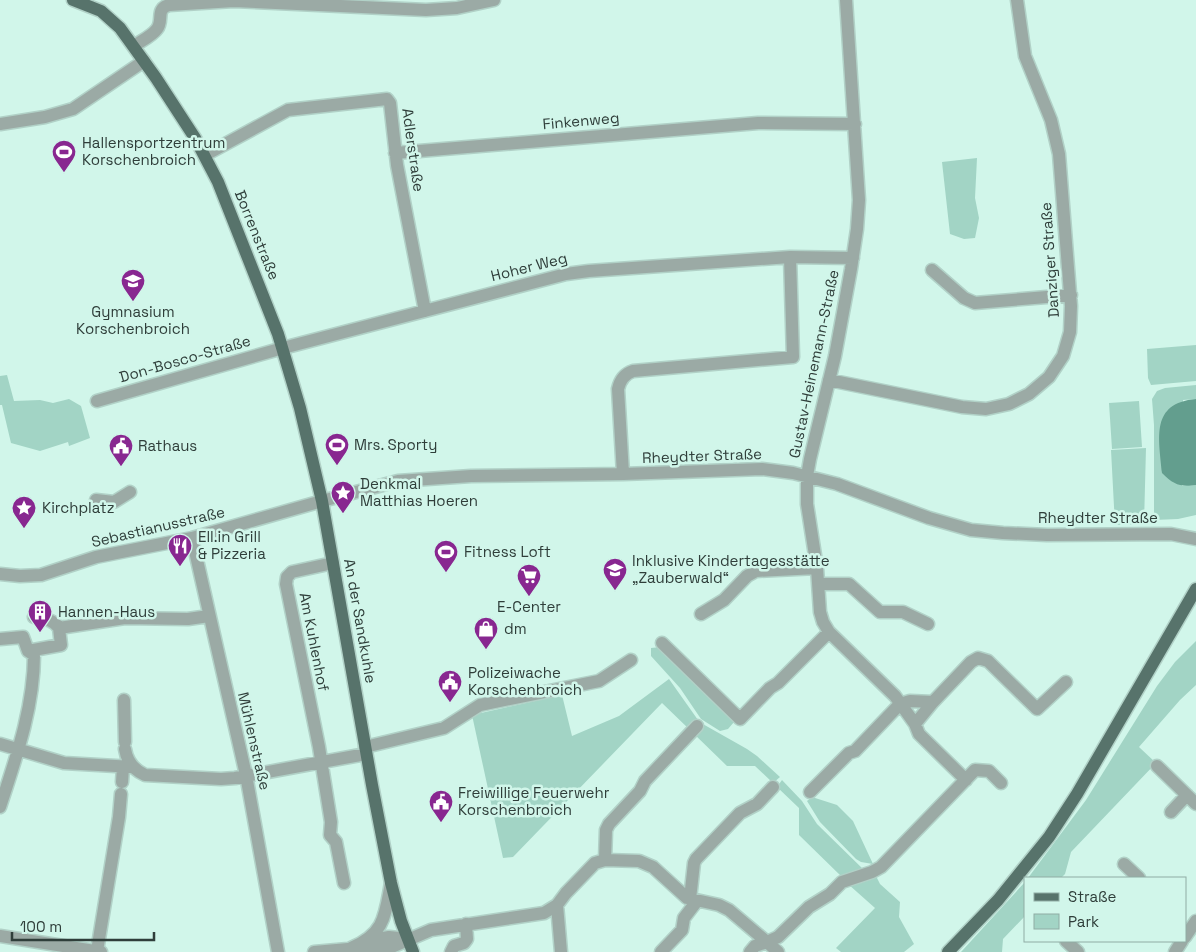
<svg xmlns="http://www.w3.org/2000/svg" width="1196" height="952" viewBox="0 0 1196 952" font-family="'Space Grotesk',sans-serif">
	<rect width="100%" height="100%" fill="#d1f6ea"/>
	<path fill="#a2d4c5" d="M977,158l-2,40 4,20 -4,20 -11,1 -14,-5 -8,-72z
		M1196,345v36l-45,4 -3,-7 -1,-29z
		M7,375l7,26 26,-1 13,3 16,-4 12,7 9,32 -21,8 -1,-4 -28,9 -29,-8 -9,-38h-2v-29z
		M1196,385v14l-13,1 -1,86 14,-1v30l-18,4 -24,1v-95l-2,-26 5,-8 8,-3z
		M1139,401l3,46 -30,2 -3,-46z
		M1146,448l-2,76 -29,1 -4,-75z
		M1196,641v44l-16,15 -41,47 17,16 -85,89 -6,22 -4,4h-33l58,-78 71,-114 18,-24z
		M661,647l73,75 -6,7 -8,2 -19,-12 -21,-31 -29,-32v-8z
		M669,679l29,41 -8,10 -28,-27 -149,154 -10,1 -31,-143 90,-20 10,41 47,-20z
		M701,723l46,26 10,7 23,21 -7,6 -18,-17h-28l-35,-34z
		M782,780l20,21 15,23 48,47 -22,7 -44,-43v-27l-22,-21z
		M812,797l25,8 16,16 20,43 -12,-2 -5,-3 -36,-37 -13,-21z
		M876,876l4,8 20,18 -1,15 15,27 -10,8h-63l-5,-4 39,-40 -27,-24z
		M1025,882v34l-22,23 -1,13h-41z"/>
	<path fill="#639e8e" d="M1196,399v86c-16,2 -22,0 -34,-12 -3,-35 -12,-70 34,-74z"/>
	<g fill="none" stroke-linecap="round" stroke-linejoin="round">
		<defs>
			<path id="minor" d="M134,46c7,-5 18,-10 23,-17 7,-9 -2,-20 12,-24l65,-4 192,9 31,-2 37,-8
				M0,124l45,-7 28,-8 71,-48
				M395,153l363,-30 97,1
				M205,155l83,-45 99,-11 3,4 7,62 28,146
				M932,270l32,28 11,5 96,-8
				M829,380l133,27 24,2 23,-5 20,-10 20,-17 14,-21 7,-24 1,-26 -12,-152 -8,-34 -26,-64 -8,-56
				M97,401l186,-53 283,-74 23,-3 201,-14 63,1
				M623,474l-5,-85c2,-9 6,-15 15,-18l160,-14 -3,-100
				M96,500l18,2 16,-10
				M192,538l54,237 32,177
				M333,563l-41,9 -5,5 -1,7 33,163 12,75 -1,13 6,7 8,41
				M0,574l20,2 21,-1 55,-18 96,-19 130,-37 76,-20 73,-5 152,-2 139,-5 31,4 44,11 92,34 42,12 32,3 44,2 124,-1 25,5
				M819,584h30l31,28h23l25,12
				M701,614l23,-14 23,-24 9,-5 61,-3
				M34,617c10,2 19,2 25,11
				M0,639l23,-2 5,14 6,4c0,52 -18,103 -34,152
				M662,643l78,76 30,-31 8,-5 51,-51
				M28,651l33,-6 -2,-17 66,-10 63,1 21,-3
				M124,700l1,42
				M933,702l38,-40 7,-4 10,3 49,48 29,-27
				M915,724l4,10 47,46
				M0,744l64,19 69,4
				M365,747l79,-19 36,-23 119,-24 32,-21
				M125,749c2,13 9,21 20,26l76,4 14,-1 131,-24
				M1157,766l39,38
				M122,782l1,-15
				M810,792l39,-39 6,-2 45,-47 10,-3 23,1 -18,22 -20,-28 -66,-64 -6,-10 -3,-10 -3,-44 -10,-64v-28l3,-17 25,-103 16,-87 6,-40 2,-29 -13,-200
				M1171,812l16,-17
				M605,860l1,-30 3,-6 31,-33 5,-10 52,-55
				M1124,864l15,14
				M690,899l4,-36 2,-4 44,-46 17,-9 16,-17
				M557,905l4,47
				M0,936l101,16
				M1185,937l11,-16
				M366,941l23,-4 19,2
				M1066,941l12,11
				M351,948c34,-14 34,-33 40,-65
				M97,951l22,-134 2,-23
				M314,952l34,-3h39l44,-19 113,-17 13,-8 9,-12 29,-30 10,-3 34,1 14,6 34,31 32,7 10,5 38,32
				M451,952l3,-6 10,-3 3,-4 -1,-15
				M661,952l21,-22 2,-12 13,-17
				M750,952l5,-6 12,-4
				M778,952l-11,-10 11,-5 31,-30 21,-13 12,-12 30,-10 9,-5 94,-97 14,1 12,12
				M1175,952l7,-11"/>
			<path id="major" d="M73,0l28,11 19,17 36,50 39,60 23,44 60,152 22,74 22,93 50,284 19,98 10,38 12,31
				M948,952l50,-52 51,-63 28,-43 119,-205"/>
		</defs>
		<use href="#minor" stroke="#b1d1c7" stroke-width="15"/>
		<use href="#major" stroke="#b1d1c7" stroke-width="15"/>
		<use href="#minor" stroke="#9baaa5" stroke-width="12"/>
		<use href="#major" stroke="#57736b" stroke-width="12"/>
	</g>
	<defs>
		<symbol id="stadium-pin" viewBox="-11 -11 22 30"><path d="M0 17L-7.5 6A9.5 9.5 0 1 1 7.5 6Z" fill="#882790" stroke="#d1f6ea"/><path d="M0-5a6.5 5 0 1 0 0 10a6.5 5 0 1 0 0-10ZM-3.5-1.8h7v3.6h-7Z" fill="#fff"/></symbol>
		<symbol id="school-pin" viewBox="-11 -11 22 30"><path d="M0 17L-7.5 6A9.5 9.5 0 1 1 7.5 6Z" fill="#882790" stroke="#d1f6ea"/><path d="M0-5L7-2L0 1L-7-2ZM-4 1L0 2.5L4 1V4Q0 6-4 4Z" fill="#fff"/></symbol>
		<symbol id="civic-pin" viewBox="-11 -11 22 30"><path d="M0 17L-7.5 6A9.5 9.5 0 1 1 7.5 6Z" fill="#882790" stroke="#d1f6ea"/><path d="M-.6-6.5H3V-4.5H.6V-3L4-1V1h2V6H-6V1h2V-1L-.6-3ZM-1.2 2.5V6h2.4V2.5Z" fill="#fff"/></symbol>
		<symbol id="sight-pin" viewBox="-11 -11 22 30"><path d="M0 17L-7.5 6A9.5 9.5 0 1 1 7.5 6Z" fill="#882790" stroke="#d1f6ea"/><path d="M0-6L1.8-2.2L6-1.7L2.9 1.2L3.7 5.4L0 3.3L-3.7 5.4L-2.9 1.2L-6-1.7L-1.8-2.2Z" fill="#fff"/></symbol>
		<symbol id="restaurant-pin" viewBox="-11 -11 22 30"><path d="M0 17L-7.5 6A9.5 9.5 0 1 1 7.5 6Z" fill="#882790" stroke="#d1f6ea"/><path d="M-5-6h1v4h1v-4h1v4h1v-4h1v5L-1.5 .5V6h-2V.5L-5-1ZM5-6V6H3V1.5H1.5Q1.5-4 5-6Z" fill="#fff"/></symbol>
		<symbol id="supermarket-pin" viewBox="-11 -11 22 30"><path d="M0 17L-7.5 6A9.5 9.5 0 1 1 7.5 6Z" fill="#882790" stroke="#d1f6ea"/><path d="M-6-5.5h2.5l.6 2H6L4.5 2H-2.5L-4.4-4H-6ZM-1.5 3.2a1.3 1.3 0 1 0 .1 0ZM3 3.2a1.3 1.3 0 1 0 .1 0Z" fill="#fff"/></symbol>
		<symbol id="building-pin" viewBox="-11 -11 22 30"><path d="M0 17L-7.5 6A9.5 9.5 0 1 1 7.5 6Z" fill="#882790" stroke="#d1f6ea"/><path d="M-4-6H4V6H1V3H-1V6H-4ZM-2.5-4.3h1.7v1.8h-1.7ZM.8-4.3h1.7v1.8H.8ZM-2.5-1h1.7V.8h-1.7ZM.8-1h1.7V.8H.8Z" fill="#fff"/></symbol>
		<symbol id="shop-pin" viewBox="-11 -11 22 30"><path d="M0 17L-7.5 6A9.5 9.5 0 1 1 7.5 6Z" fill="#882790" stroke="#d1f6ea"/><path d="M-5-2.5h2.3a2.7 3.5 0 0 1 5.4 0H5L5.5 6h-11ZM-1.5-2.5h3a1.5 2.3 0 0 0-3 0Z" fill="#fff"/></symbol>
	</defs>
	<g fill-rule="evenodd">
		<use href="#stadium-pin" x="50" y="138" width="28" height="38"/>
		<use href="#school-pin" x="119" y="267" width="28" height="38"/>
		<use href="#stadium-pin" x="323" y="431" width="28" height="38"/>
		<use href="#civic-pin" x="107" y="432" width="28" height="38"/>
		<use href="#sight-pin" x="329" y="479" width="28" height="38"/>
		<use href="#sight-pin" x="10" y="494" width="28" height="38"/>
		<use href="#restaurant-pin" x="166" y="532" width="28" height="38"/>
		<use href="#stadium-pin" x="432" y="538" width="28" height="38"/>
		<use href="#school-pin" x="601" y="556" width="28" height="38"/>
		<use href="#supermarket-pin" x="515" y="562" width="28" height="38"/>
		<use href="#building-pin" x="26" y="598" width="28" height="38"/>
		<use href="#shop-pin" x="472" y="615" width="28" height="38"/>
		<use href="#civic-pin" x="436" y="668" width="28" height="38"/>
		<use href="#civic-pin" x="427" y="788" width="28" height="38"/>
	</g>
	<g text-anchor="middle" stroke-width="5" stroke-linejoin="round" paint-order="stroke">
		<g font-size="15" fill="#2f3e3a" stroke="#d1f6ea">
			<text transform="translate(581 121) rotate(-5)" y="5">Finkenweg</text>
			<text transform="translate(413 150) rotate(82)" y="5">Adlerstraße</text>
			<text transform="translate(257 235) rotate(68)" y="5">Borrenstraße</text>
			<text transform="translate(1050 260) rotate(-94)" y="5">Danziger Straße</text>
			<text transform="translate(529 267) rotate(-14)" y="5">Hoher Weg</text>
			<text transform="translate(185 359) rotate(-16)" y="5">Don-Bosco-Straße</text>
			<text transform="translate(814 364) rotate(-78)" y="5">Gustav-Heinemann-Straße</text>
			<text transform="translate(702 456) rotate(-2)" y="5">Rheydter Straße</text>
			<text x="1098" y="523">Rheydter Straße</text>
			<text transform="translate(158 527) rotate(-13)" y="5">Sebastianusstraße</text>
			<text transform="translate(360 621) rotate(80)" y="5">An der Sandkuhle</text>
			<text transform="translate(314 642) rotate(79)" y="5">Am Kuhlenhof</text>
			<text transform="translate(254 741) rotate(77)" y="5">Mühlenstraße</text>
		</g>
		<g font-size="15" fill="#2f3e3a" stroke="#d1f6ea" text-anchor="start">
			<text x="82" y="148">Hallensportzentrum<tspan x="82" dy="17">Korschenbroich</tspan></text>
			<text x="133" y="317" text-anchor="middle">Gymnasium<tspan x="133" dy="17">Korschenbroich</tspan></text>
			<text x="354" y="450">Mrs. Sporty</text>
			<text x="138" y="451">Rathaus</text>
			<text x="360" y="489">Denkmal<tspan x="360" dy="17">Matthias Hoeren</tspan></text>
			<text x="42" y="513">Kirchplatz</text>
			<text x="198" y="542">Ell.in Grill<tspan x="198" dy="17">&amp; Pizzeria</tspan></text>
			<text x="464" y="557">Fitness Loft</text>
			<text x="632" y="566">Inklusive Kindertagesstätte<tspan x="632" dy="17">„Zauberwald“</tspan></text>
			<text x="529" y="612" text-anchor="middle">E-Center</text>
			<text x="58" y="617">Hannen-Haus</text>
			<text x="504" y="634">dm</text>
			<text x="468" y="678">Polizeiwache<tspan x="468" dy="17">Korschenbroich</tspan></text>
			<text x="458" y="798">Freiwillige Feuerwehr<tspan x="458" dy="17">Korschenbroich</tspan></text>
		</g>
	</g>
	<rect x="1024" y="877" width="162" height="65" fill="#d1f6ea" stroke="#90aca4"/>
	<rect x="1034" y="893" width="25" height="8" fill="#57736b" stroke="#90aca4"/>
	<text x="1068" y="902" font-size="15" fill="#2f3e3a">Straße</text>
	<rect x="1034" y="914" width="25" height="15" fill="#a2d4c5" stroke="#90aca4"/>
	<text x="1068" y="927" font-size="15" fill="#2f3e3a">Park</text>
	<path d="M12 932v8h142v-8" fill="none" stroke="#2f3e3a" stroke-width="2.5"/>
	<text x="20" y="932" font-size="15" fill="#2f3e3a" stroke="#d1f6ea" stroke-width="4" paint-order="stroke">100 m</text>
</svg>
